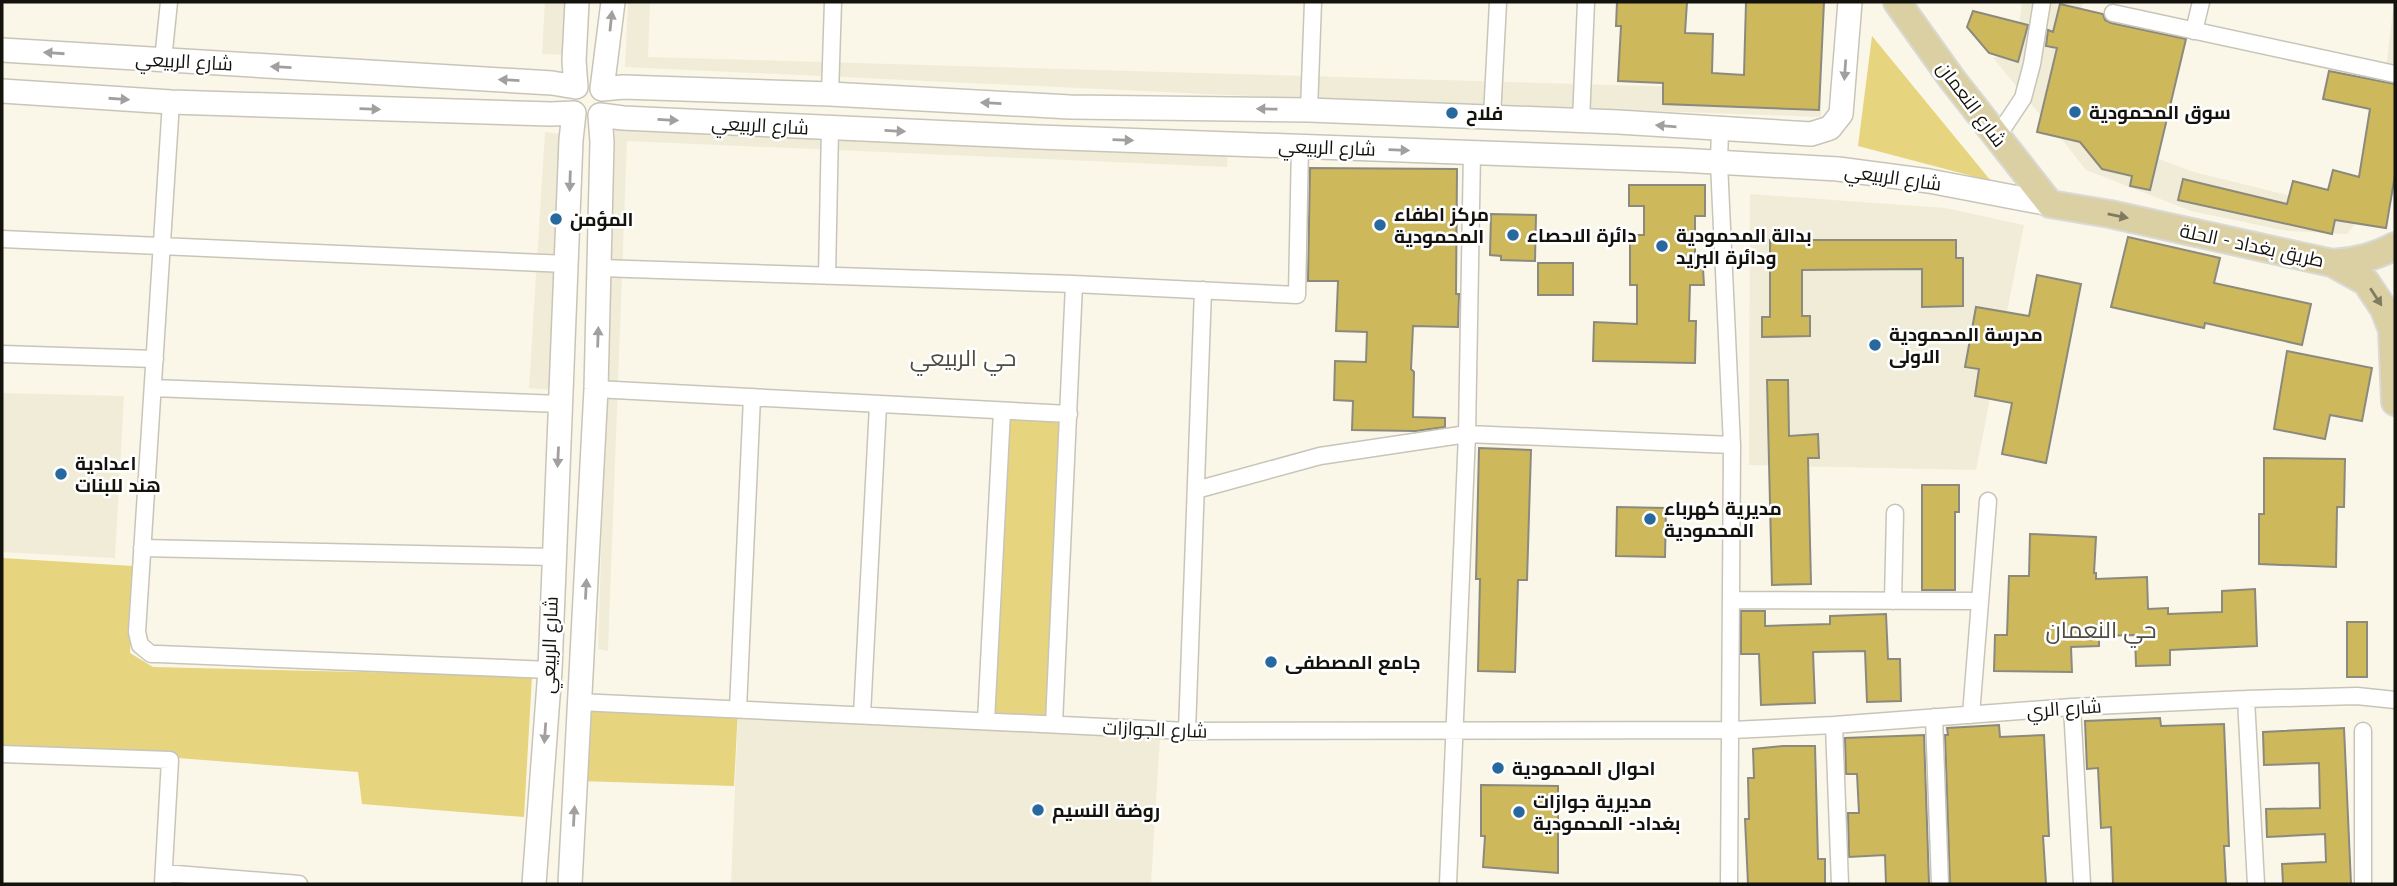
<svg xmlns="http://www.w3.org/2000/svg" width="2397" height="886" viewBox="0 0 2397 886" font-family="Quicksand,Cairo,sans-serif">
	<rect width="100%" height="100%" fill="#faf7e9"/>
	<path fill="#f0ecd7" d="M545,2h24l-3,53 -24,-1z
		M628,2h22l-2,55 1173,34v26l-504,-18 -692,-32z
		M2022,2h61l-27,132 -63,-76 23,-6z
		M2394,2l1,193 -15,-2 -33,41 -60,-3 -96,-20 -105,-41 -26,-33 43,1 91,34 113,28 45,-11 24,-36z
		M615,124l613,25 -1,18 -600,-26 -19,510 -10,-2z
		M545,132l18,2 -11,256 -23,-2z
		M1750,194l195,14 79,17 -48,245 -227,-5z
		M2,393l122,3 -9,162 -113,-6z
		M738,715l422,22 -9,147h-420z"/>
	<path fill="#e6d47e" d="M1872,36l119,145 -133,-35z
		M1002,411l67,3 -15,310 -67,-3z
		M2,558l131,8 -3,87 23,14 379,9 -8,141 -162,-13 -4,-32 -193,-15 -163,-7z
		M579,702l159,7 -4,77 -153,-5z"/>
	<path fill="#cdb95c" stroke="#8c897d" stroke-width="2" d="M1617,2h70l-2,31 28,1 -1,39 32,2 2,-73h78l-5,108 -156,-6v-21l-45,-2 3,-55h-5z
		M2060,4l43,10 2,6 6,3 75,16 -36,151 -20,-4 2,-10 -30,-7 -22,-27 -43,-10 20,-84 -11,-2 2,-16 5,2z
		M1973,11l55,14 -10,37 -29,-9 -22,-26z
		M2329,71l66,13v91l-9,53 -51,-8 -3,14 -154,-34 5,-21 104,25 6,-23 35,9 5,-20 26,7 11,-68 -47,-10z
		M1310,168l147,1 -1,125h3l-1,33 -45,-1 -2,43 3,3 -1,45 32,1v9l-29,4 -64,-1 1,-29 -19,-1 1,-39 31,1 1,-30 -31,-1 2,-50h-30z
		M1629,185h76v31h-10v53h8l1,16h-14l-1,36h7l-1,42 -102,-2 1,-39 43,2v-39h-7v-50h14v-29h-15z
		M1491,214l45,1 -1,46 -34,-1v-4l-11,-1z
		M2128,237l92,21 -6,25 97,21 -9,41 -97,-22 -1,5 -93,-21z
		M1770,240h186v18h7v48l-41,1v-38l-120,1v46h8v20l-48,1v-20h8z
		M1538,263h35v32h-35z
		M2037,275l44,9 -35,179 -44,-9 10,-51 -37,-7 4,-27 -14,-2 11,-60 53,9z
		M2287,351l85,17 -10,53 -32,-6 -5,24 -51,-10z
		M1767,380h21l1,56 29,-2 1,24h-11l3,126 -39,1z
		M1479,448l52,2 -4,130h-9l-3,92 -37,-1 2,-92h-4z
		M2264,458l81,1 -1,48h-7l-1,60 -77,-3v-50h5z
		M1922,485h37v27h-4v78h-33z
		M1617,507l49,1 -1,49 -49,-1z
		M2030,534l66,3 -2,36h2v6l51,-2 1,32 20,-1v6l54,-2v-21l33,-2 2,57 -87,4v15l-34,1 -1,-31 -36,1v10l-28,1 1,25 -78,-1 1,-36h12l2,-59h20z
		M1741,611h24v15l65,-2v-8l56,-2 2,45h12l1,42 -34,1 -2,-51 -52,1 2,51 -54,2 -2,-51h-18z
		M2347,622h20v55h-20z
		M2160,718l1,8 63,-2 5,122h-5l2,38h-113l-2,-57 -10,1 -3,-60 -11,1 -2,-48z
		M1999,725l1,12 44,-2 5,101h-6l3,48h-96l-5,-149h3l-1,-7z
		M2344,728l7,156h-68l-1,-20 44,-2 -1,-28 -58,3 -1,-28 54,-1 -1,-45 -55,2 -1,-33z
		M1924,735l5,149h-43l-1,-29 -36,2 -1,-44h11l-2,-39h-11l-1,-36z
		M1783,746h32l3,113h7v25h-77l-3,-65h4l-1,-41h6l-1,-29z
		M1481,785l77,1v87l-75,-6 2,-31h-4z"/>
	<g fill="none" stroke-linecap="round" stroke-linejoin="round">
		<defs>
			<path id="street" d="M2113,13l282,61
				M2194,31l7,-29
				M163,60l6,-58
				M830,94l3,-92
				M171,102l-34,530 3,13 11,9h7l392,16
				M1309,110l4,-108
				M1492,117l6,-115
				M1581,121l5,-119
				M1720,129l-1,34 13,282 -3,439
				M1997,137l26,-39 9,-34 10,-62
				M2,239l565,25
				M600,268l474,16 223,11 3,-149
				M827,276l3,-148
				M2,354l153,5
				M153,388l407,16
				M596,389l473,25
				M1196,490l124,-34 147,-22 265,11
				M142,548l411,9
				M1732,600l248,1
				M1893,601l2,-88
				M2246,699l10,185
				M579,702l608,29 545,-1 102,-5 238,-18 174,-8 111,-3 38,4
				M2072,707l10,177
				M738,709l14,-312
				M862,715l16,-310
				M1971,715l17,-214
				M1934,717l6,167
				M986,721l16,-310
				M1054,724l20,-440
				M1834,725l6,159
				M1187,731l16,-441
				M2363,731v153
				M2,754l168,6 -7,124
				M164,873l135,11
				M1448,884l19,-450 5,-282"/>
			<path id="secondary" d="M613,2l-11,87 21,-2 207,7 240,13 239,3 309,12 193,12 19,-6 11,-14 9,-112
				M2,50l550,33 24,4 -2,-26 3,-59
				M2,91l169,11 380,12 23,-1 -3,27 -21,530 -16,214
				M570,884l26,-495 6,-247 -2,-27 23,3 415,19 642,23 158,9 91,12 121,23"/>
			<path id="primary" d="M1897,2l55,77 98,125 60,10 222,49 34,19 18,27 8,21 3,72
				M2332,263c24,-1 43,-6 63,-17"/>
		</defs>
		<use href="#street" stroke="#c8c5b8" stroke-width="19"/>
		<use href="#secondary" stroke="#c8c5b8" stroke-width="26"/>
		<use href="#primary" stroke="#d9d9d8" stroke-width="30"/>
		<use href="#street" stroke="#fff" stroke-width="16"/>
		<use href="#secondary" stroke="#fff" stroke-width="23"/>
		<use href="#primary" stroke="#dad0a3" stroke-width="26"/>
	</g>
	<defs><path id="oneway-solid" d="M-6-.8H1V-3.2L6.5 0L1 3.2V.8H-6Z" transform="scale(1.75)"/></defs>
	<g fill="#a1a09e">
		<use href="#oneway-solid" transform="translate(611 21) rotate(-84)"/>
		<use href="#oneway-solid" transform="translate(54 53) rotate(-176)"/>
		<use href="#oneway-solid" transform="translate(281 67) rotate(-177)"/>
		<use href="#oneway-solid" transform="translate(1845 70) rotate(94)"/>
		<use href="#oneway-solid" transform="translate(509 80) rotate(-177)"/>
		<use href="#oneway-solid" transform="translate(119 99) rotate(4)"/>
		<use href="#oneway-solid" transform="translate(991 103) rotate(-177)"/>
		<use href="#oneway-solid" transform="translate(370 109) rotate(2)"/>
		<use href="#oneway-solid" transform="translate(1267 109) rotate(-179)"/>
		<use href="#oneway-solid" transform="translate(668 120) rotate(3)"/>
		<use href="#oneway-solid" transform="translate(1666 126) rotate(-175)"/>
		<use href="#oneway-solid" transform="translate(895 131) rotate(3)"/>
		<use href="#oneway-solid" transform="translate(1123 140) rotate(2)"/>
		<use href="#oneway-solid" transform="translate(1399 150) rotate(2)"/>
		<use href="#oneway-solid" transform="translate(570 181) rotate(92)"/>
		<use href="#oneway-solid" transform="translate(598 337) rotate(-88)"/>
		<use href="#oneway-solid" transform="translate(558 457) rotate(93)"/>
		<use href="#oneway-solid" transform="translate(586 589) rotate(-87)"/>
		<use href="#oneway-solid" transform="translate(545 733) rotate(94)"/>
		<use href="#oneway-solid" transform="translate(574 816) rotate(-87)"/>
	</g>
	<g fill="#807a60">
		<use href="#oneway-solid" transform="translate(2118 216) rotate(11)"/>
		<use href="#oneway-solid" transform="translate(2376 297) rotate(57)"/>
	</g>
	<g fill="#27689e" stroke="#fff" stroke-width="2.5">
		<circle cx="2075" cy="112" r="7"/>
		<circle cx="1452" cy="113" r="7"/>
		<circle cx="556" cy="219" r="7"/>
		<circle cx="1380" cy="225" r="7"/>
		<circle cx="1513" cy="235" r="7"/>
		<circle cx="1662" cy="246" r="7"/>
		<circle cx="1875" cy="345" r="7"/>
		<circle cx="61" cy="474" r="7"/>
		<circle cx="1650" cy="519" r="7"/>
		<circle cx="1271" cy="662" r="7"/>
		<circle cx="1498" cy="768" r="7"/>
		<circle cx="1038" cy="810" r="7"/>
		<circle cx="1519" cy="812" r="7"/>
	</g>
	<g text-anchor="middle" stroke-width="5" stroke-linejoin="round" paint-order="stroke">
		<g font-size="19" fill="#13120d" stroke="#fff">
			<text transform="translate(184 61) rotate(3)" y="7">شارع الربيعي</text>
			<text transform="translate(1972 104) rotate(53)" y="7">شارع النعمان</text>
			<text transform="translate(760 125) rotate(3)" y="7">شارع الربيعي</text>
			<text transform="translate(1327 147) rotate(2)" y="7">شارع الربيعي</text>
			<text transform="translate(1893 177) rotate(8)" y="7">شارع الربيعي</text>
			<text transform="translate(2252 245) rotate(12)" y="7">طريق بغداد - الحلة</text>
			<text transform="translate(549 645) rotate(-88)" y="7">شارع الربيعي</text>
			<text transform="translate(2064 708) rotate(-4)" y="7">شارع الري</text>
			<text transform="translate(1155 729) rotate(2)" y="7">شارع الجوازات</text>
		</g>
		<g font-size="19" font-weight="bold" fill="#13120d" stroke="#fff" text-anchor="start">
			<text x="2089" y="119">سوق المحمودية</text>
			<text x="1466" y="120">فلاح</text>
			<text x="1394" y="221">مركز اطفاء<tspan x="1394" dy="22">المحمودية</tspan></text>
			<text x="570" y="226">المؤمن</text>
			<text x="1527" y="242">دائرة الاحصاء</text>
			<text x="1676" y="242">بدالة المحمودية<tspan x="1676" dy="22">ودائرة البريد</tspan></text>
			<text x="1889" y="341">مدرسة المحمودية<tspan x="1889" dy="22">الاولى</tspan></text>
			<text x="75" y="470">اعدادية<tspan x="75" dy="22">هند للبنات</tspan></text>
			<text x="1664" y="515">مديرية كهرباء<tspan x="1664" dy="22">المحمودية</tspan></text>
			<text x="1285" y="669">جامع المصطفى</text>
			<text x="1512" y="775">احوال المحمودية</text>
			<text x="1533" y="808">مديرية جوازات<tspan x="1533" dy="22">بغداد- المحمودية</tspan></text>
			<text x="1052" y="817">روضة النسيم</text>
		</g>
		<g font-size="23" fill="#4f4c41" stroke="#fff">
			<text x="963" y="366">حي الربيعي</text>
			<text x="2101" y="638">حي النعمان</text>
		</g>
	</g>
	<rect width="2397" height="886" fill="none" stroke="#13120d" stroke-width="7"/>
</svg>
